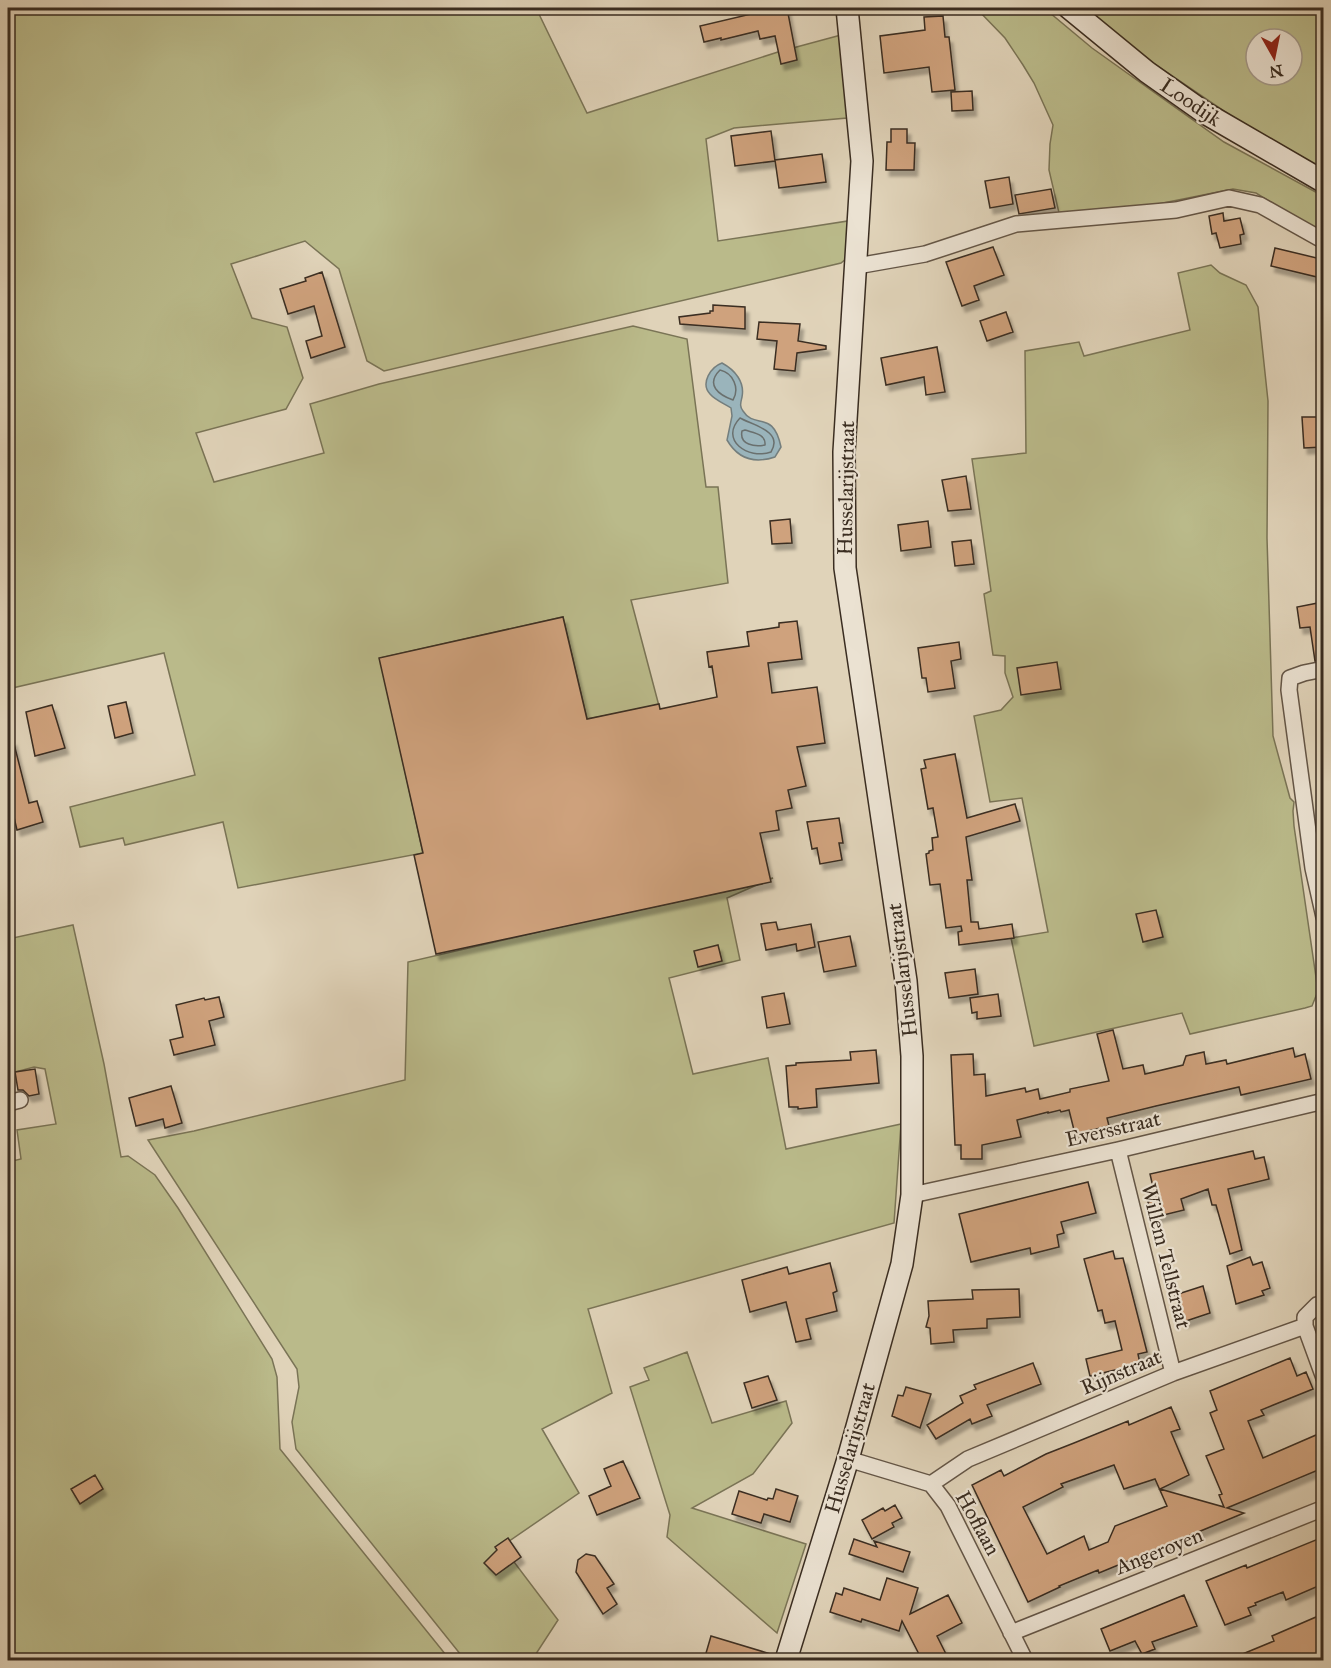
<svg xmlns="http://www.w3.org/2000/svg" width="1331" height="1668" viewBox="0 0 1331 1668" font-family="'IM FELL Great Primer',serif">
	<defs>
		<filter id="shadow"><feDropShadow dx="3.5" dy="6" stdDeviation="1.5" flood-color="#0004"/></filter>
	</defs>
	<rect width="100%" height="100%" fill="#e0d3b9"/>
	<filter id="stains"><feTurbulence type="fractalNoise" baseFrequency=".00333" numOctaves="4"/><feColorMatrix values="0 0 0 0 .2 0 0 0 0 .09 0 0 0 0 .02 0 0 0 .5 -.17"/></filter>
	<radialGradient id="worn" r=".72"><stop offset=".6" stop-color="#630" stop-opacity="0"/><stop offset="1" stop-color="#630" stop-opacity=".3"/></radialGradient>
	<path fill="#baba8a" stroke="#7a7456" stroke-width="1.5" fill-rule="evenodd" d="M8,8h528l51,105 191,-61 63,-17 6,83 -113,10 -28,11 12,102 130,-20 -1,37 -6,5 -457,108 -17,-10 -28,-92 -34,-28 -74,23 21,54 35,9 16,51 -17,31 -90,24 18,49 110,-29 -14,-49 69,-20 254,-58 54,13 19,148h12l10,96 -97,17 28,106 -72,13 -24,-102 -183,41 43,195 -185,35 -15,-66 -98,23 -2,-7 -43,9 -10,-40 125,-32 -31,-122 -156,36z
		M976,8h68l48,40 132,94 99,54v38l-67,-41 -23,-4 -100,20 -74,4 -10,-43 1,-26 3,-19 -19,-42 -11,-18 -18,-27z
		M1083,8h240v161l-84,-48 -90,-61zM1256,39h36v36h-36z
		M1211,265l9,8 26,12 12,22 10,94 -1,137 6,198 17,62 4,4 -1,9 1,15 24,165 -6,15 -7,2 -115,26 -8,-21 -148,33 -23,-108 37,-6 -26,-134 -32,4 -16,-86 27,-6 12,-13 -8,-24v-17l-12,-1 -9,-61 7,-3 -19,-132 54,-6 -1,-102 54,-9 5,14 106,-26 -12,-57z
		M773,878l-46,20 13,62 -71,18 24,96 75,-16 18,91 115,-25 -7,99 -306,86 24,84 -70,36 37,64 -77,53 56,74 -26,40h-67l-169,-211 -4,-27 7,-35 -2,-18 -149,-229 46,-9 211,-51 3,-118z
		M73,925l31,139 17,93 7,-1 27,19 23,33 94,151 5,18 3,72 170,211h-442v-498l13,-3 -4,-29 39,-6 -11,-55 -11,-2 -26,7v-135z
		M687,1352l25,71 74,-22 6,22 -39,51 -61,34 114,36 -29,89 -110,-96 3,-22 -40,-128 19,-7 -5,-12z"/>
	<path fill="#9ab4bb" stroke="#747e7d" stroke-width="1.5" d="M722,363c13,7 23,19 20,34 -1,5 -3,9 1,14 12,19 30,-2 38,36l-6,10c-21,7 -37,2 -48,-17l5,-24 -1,-8c-6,-4 -16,-8 -21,-14 -10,-11 1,-27 12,-31z"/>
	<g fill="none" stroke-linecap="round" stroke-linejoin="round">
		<path stroke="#6a706e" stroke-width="1.5" d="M720,370c13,3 20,18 13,30 -14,-5 -28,-15 -13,-30z
			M740,418c12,7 44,13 31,34 -23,8 -52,-12 -31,-34z
			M745,430c9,3 21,4 20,15 -10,2 -26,0 -23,-14z"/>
	</g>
	<path fill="#cfa27d" stroke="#3a2d21" stroke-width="1.5" fill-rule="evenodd" filter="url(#shadow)" d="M767,8h20l10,52 -16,4 -6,-28 -15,3 -2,-8 -37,9v-2l-17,4 -4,-16 68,-16z
		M943,16l2,21h4l6,53 -23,2 -3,-25 -45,6 -4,-37 45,-6 -1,-13z
		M972,91l1,19 -21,1 -1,-19z
		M891,129h16v14h8l-1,27h-28l1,-28h4z
		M771,131l4,30 -40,5 -4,-30z
		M822,154l4,28 -47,6 -4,-28z
		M1009,177l4,27 -23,4 -5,-27z
		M1051,189l4,19 -36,6 -4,-19z
		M1223,213l1,8 16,-3 4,16 -4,1 1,9 -21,4 -4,-15 -4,1 -3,-18z
		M993,247l11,28 -30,11 5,14 -17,6 -16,-44z
		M1275,248l46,11 -4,18 -46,-11z
		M322,272l23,75 -34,11 -5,-17 16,-5 -8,-30 -26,8 -8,-25 26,-8 -1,-3z
		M713,305l32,2v22l-65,-5 -1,-7 31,-4v-2h3z
		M1006,312l7,20 -26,9 -7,-20z
		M759,322l41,2 -2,17 28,5v3l-29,4 -2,18 -21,-2 3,-28 -20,-2z
		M937,347l8,45 -19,3 -2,-18 -38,8 -5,-27z
		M1302,417h21v30l-19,1z
		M966,476l5,33 -23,2 -6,-31z
		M790,519l2,24 -20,1 -2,-23z
		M928,521l3,26 -30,4 -3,-26z
		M971,540l3,24 -19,2 -3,-24z
		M1323,602v57l-8,2 -5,-34 -10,1 -3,-21z
		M563,617l24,102 72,-15 1,5 57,-12 -5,-31 -3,1 -2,-15 42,-6 -2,-14 32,-5v-4l18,-2 5,38 -34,4 4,30 45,-6 8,56 -28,4 9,39 -18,4 4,18 -16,3 3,19 -19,3 11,49 -335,72 -22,-99 9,-2 -44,-195z
		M959,642l2,17 -10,2 4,27 -27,4 -2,-14h-4l-4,-30z
		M1057,662l4,27 -40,6 -4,-27z
		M126,702l7,31 -18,5 -7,-32z
		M52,705l13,43 -30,8 -9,-44z
		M13,740l16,63 8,-2 6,21 -26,8 -9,-38v-51z
		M955,754l12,64 48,-14 5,17 -54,16 6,43h-5l4,42h7l1,7 33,-5 2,14 -55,7 -1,-13 4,-1 -1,-5 -15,2 -6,-44 -10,1 -4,-31 3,-1v-2l4,-1 -1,-12 6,-1 -5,-29 -5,1 -7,-40 5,-1 -2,-8z
		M839,818l4,25h-4l3,17 -22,4 -3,-16 -5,1 -5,-27z
		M1156,910l7,27 -20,5 -7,-28z
		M776,922l2,8 33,-6 4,23 -18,4 -1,-7 -30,6 -5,-26z
		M850,936l6,30 -32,6 -6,-30z
		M718,945l4,16 -24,6 -4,-16z
		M975,969l3,25 -29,4 -4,-25z
		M784,993l6,31 -23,4 -5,-31z
		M998,994l3,22 -24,3v-7l-5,1 -2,-15z
		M219,997l5,20 -15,4 6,24 -41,10 -4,-15 13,-3 -7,-32 28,-7 1,2z
		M1113,1030l10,39 20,-4 2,9 38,-9 3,-9 18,-4 2,12 20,-4 1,4 66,-16 2,9 10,-3 6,25 -70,16 -2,-8 -83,19 -49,12 2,8 -34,8 -6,-24 -8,2 -1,-2 -12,3v-1l-31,8 4,17 -39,8v14h-21v-14h-6l-4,-90 22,-1 1,21 11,-1 1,22 39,-8 1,4 12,-3 2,10 30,-7v-3l39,-8 -12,-47z
		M876,1050l3,33 -63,6 1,18 -19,2v-2h-9l-3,-41 10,-1v-2l55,-3 -1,-8z
		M35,1069l4,25 -10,2 -6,-6h-5l-3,-18z
		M171,1086l11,37 -17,5 -2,-9 -27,7 -7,-28z
		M1253,1151l2,8 9,-2 5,22 -41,10 14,61 -12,4 -14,-49h-4l-4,-16 -27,10 3,11 -33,8 -3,-16 8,-2 -6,-26z
		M1088,1182l8,31 -35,9 3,11 -7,2 2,12 -28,7 -1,-6 -59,14 -12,-48z
		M1113,1251l2,8 8,-1 24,94 -9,2 2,10 -50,12 -4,-17 36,-9 -7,-29 -10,2 -3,-13 -4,1 -14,-52z
		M1250,1257l3,8 9,-3 8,26 -8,3 2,4 -28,9 -9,-38z
		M830,1263l7,28 -4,2 4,18 -31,8 5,20 -15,3 -10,-40 -36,10 -8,-32 45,-13 2,7z
		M1203,1286l7,27 -27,9 -8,-27z
		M1019,1289l1,28 -33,2v9l-34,2 1,12 -23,2 -1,-16 -4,-1 3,-11 -1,-15 45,-2 -1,-9z
		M1290,1358l7,18 9,-4 7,17 -52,21 3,5 -16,6 15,37 60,-26v36l-96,40 17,5 -145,60 -1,-3 -39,16 1,1 -32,15 -56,-117 29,-15 3,6 42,-22 28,-11 54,-22 1,4 42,-18 9,22 -9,3 18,43 -29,14 64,18 -5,-12 3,-1 -16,-38 18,-7 -14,-36 7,-3 -7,-19zM1114,1465l10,24 31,-10 12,27 -52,20 -7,16 -19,8 -5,-14 -37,18 -24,-47 40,-20 -2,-3z
		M1033,1363l8,21 -54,21 5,11 -20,8 -2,-5 -34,20 -9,-14 36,-22 -3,-7 16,-7 -2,-4z
		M768,1376l9,24 -25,8 -8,-25z
		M906,1387l25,7 -11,34 -28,-12 6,-21 5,1z
		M623,1461l17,37 -43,17 -8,-19 22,-10 -7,-17z
		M95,1475l8,14 -23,15 -9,-15z
		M776,1489l22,7 -8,26 -26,-8 -3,9 -29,-9 7,-23 28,9 1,-2 5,1z
		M895,1505l7,13 -10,5 2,4 -22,12 -10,-19 21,-12 2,3z
		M1323,1537v47l-37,16 -3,-8 -28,11 1,2 -8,3 3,7 -26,10 -19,-44 40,-16 1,3z
		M508,1538l13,19 -25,18 -12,-12 13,-13 -2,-3z
		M854,1539l23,8 -3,-6 36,11 -7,20 -54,-18z
		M586,1554l9,2 19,28 -7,4 10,16 -14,10 -27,-42 2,-12z
		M887,1578l31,10 -8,26 38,-19 14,28 -25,13 12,24h-27l-20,-39 -3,10 -37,-12 -1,3 -31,-10 6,-19 6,2 2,-7 36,12z
		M1184,1595l13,31 -45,16 3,7 -13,5 -7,-13 -25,10 -9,-22z
		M1323,1614v46h-95l46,-19 -2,-5z
		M711,1636l63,19v5h-70z"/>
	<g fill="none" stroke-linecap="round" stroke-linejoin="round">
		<defs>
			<path id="street" d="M857,266l68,-12 91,-30 160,-14 53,-12 31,7 64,36
				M1324,669l-20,4 -14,5 -1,12 24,178 11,49
				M8,1103l12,-3
				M1118,1150l55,223
				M912,1195l206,-45 206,-49
				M1305,1326l19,52
				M848,1459l83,25 17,22 77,154
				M931,1484l37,-25 205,-86 132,-47v-9l12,-12 7,-1
				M1011,1633l313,-125"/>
			<path id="secondary" d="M1069,8l78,64 58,41 119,69
				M786,1660l62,-201 54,-195 10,-69v-139l-6,-75 -61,-413 -1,-116 18,-291 -15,-153"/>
		</defs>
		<use href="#street" stroke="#645647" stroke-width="18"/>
		<use href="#secondary" stroke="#3a2d21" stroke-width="24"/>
		<use href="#street" stroke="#ebe2d2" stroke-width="15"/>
		<use href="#secondary" stroke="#ebe2d2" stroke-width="21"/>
	</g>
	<g text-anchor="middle" stroke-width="4.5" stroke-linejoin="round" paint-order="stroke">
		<g font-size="21" fill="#3a2d21" stroke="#ebe2d2">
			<text transform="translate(1191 102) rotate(34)" y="7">Loodijk</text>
			<text transform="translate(846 488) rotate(-89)" y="7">Husselarijstraat</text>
			<text transform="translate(902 970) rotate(-97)" y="7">Husselarijstraat</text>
			<text transform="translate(1113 1129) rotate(-13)" y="7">Eversstraat</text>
			<text transform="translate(1166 1256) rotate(76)" y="7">Willem Tellstraat</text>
			<text transform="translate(1121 1372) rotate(-23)" y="7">Rijnstraat</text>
			<text transform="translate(850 1448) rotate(-74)" y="7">Husselarijstraat</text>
			<text transform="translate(978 1523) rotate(61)" y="7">Hoflaan</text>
			<text transform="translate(1159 1551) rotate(-22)" y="7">Angeroyen</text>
		</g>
	</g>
	<rect width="1331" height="1668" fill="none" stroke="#e0d3b9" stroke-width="30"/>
	<rect x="9" y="9" width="1313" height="1650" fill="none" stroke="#3a2d21" stroke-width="3"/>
	<rect x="15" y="15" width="1301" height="1638" fill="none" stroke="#3a2d21" stroke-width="1.5"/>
	<g transform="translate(1274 57) rotate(171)"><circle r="28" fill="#ebe2d2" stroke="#a49a8b" stroke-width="1.5"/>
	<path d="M0-4.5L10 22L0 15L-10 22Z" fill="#8f2418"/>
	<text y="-9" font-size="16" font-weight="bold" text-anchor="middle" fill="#3a2d21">N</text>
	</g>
	<rect width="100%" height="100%" filter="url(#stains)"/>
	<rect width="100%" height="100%" fill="url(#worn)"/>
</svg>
